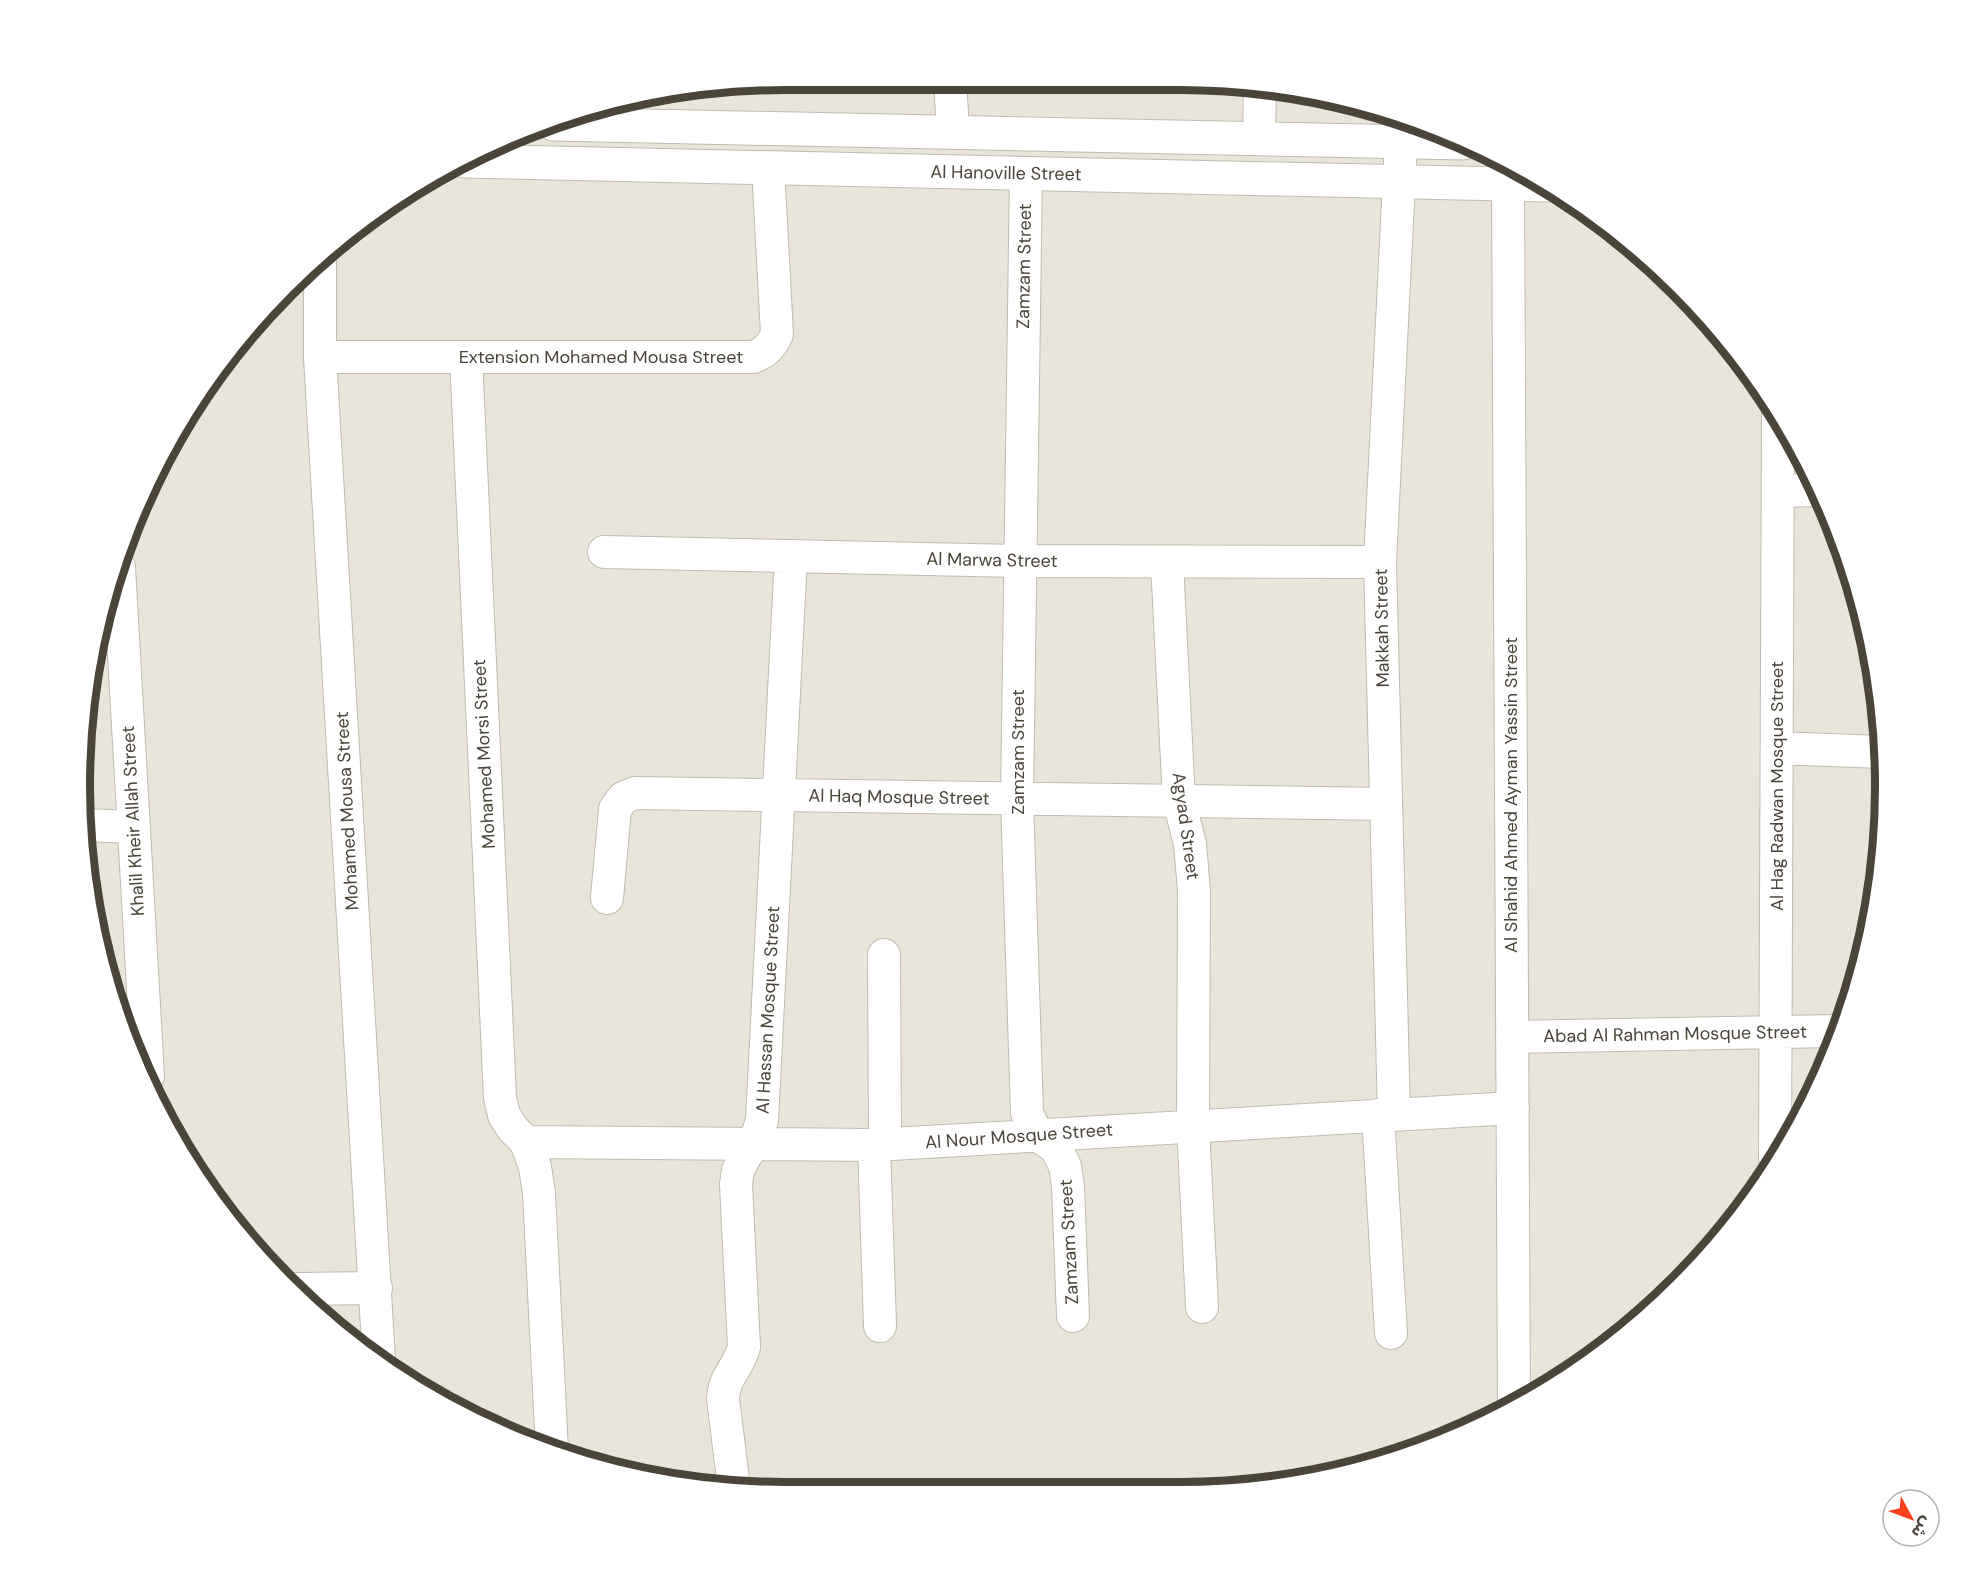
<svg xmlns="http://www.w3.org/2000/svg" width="1965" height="1572" viewBox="0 0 1965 1572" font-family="'DM Sans','Noto Sans Arabic',sans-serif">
	<rect width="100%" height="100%" fill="#f6f3ec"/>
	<path fill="#eae5da" d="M786,80l439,1 181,36 126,57 113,81 94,101 52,77 57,126 31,135 5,139 -23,136 -49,130 -73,117 -94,101 -113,81 -170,70 -136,23 -440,1 -137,-13 -133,-40 -123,-66 -138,-121 -81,-113 -71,-170 -23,-183 24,-183 70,-171 113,-146 146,-112 170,-71z"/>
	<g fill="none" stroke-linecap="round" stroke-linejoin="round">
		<defs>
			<path id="minor" d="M950,80l3,52
				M1259,139l1,-51
				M1026,173l-9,626 10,314 10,22 19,13 9,18 3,20 5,130
				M1508,184l6,1222
				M320,261v96l59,1004
				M320,357h433c12,-4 19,-11 24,-23l-9,-166
				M466,357l34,741 4,17 9,14 13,13 9,25 4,26 13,257
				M1778,491l39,-1
				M604,552l416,9 360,1
				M1167,562l12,239 11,43 4,47 -1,235 9,181
				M119,567l29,509
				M1777,748l104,4
				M85,825l48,2
				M607,898l8,-89 8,-11 12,-5 751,11
				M884,955l1,190
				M1512,1037l326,-6
				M1394,1114l-14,-552 21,-420
				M1378,1115l13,218
				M526,1142l348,3 639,-37
				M874,1145l6,181
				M1775,1158l3,-744
				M297,1289l79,-1
				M734,1487l-11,-88c1,-24 15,-29 21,-52l-8,-163 2,-14 8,-15 9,-11 7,-24 29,-564"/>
			<path id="tertiary" d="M553,124l910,19
				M464,161l1083,24"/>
		</defs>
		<use href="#minor" stroke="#c2bbae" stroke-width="34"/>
		<use href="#tertiary" stroke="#c2bbae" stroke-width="35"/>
		<use href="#minor" stroke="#fff" stroke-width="32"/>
		<use href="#tertiary" stroke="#fff" stroke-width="33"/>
	</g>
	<g text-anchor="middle" stroke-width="4.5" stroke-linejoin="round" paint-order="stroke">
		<g font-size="18" fill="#4b4439" stroke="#fff">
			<text transform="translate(1006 173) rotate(1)" y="6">Al Hanoville Street</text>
			<text transform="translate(1024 266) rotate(-89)" y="6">Zamzam Street</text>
			<text x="601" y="363">Extension Mohamed Mousa Street</text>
			<text transform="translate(992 560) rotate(1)" y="6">Al Marwa Street</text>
			<text transform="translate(1382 628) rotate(-91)" y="6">Makkah Street</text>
			<text transform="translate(1018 752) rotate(-90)" y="6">Zamzam Street</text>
			<text transform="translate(484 754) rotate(-93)" y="6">Mohamed Morsi Street</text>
			<text transform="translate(1777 786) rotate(-90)" y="6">Al Hag Radwan Mosque Street</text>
			<text transform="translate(1511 795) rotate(-90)" y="6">Al Shahid Ahmed Ayman Yassin Street</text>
			<text transform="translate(899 797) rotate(1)" y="6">Al Haq Mosque Street</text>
			<text transform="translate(347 811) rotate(-93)" y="6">Mohamed Mousa Street</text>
			<text transform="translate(133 821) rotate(-93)" y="6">Khalil Kheir Allah Street</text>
			<text transform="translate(1186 826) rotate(82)" y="6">Agyad Street</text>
			<text transform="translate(768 1010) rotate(-87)" y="6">Al Hassan Mosque Street</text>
			<text transform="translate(1675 1034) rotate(-1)" y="6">Abad Al Rahman Mosque Street</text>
			<text transform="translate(1019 1136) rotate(-4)" y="6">Al Nour Mosque Street</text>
			<text transform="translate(1069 1242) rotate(-93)" y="6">Zamzam Street</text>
		</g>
	</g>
	<path d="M0 0H1965V1572H0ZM786 90H1179A696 696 0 0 1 1875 786V786A696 696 0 0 1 1179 1482H786A696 696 0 0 1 90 786V786A696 696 0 0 1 786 90Z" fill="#fff" fill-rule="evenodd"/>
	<path fill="none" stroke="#4b4439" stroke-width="8" d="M786 90H1179A696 696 0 0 1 1875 786V786A696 696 0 0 1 1179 1482H786A696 696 0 0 1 90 786V786A696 696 0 0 1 786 90Z"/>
	<g transform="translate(1911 1518) rotate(131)"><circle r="28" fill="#ffffff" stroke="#b7b4b0" stroke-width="1.5"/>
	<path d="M0-4.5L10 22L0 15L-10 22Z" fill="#fc3f1d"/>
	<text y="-9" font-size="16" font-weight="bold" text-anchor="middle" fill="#4b4439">ش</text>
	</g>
</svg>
